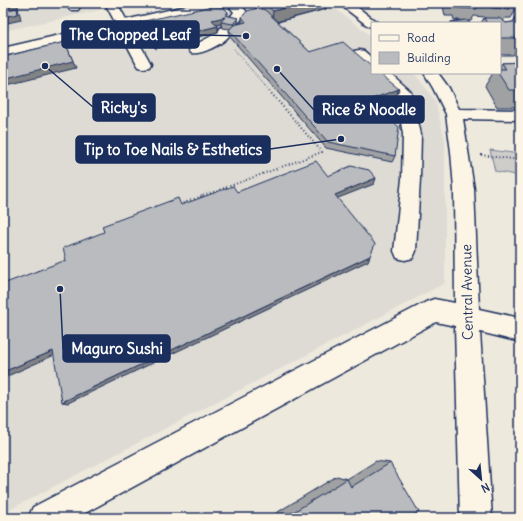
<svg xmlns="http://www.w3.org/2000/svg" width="523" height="521" viewBox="0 0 523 521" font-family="Delius,sans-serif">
	<rect width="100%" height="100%" fill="#eee9dd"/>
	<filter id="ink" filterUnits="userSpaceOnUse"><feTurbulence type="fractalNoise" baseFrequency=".025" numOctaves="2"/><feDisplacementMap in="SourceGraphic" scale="8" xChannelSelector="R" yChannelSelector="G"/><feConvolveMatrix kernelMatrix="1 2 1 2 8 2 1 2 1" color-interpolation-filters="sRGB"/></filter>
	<g filter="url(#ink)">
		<path fill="#dedbd4" d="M3,3h129l-129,28z
			M231,3h97l44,34v36h42l21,27 10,40v143l-442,230v-456z"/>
		<path fill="#cfcdca" stroke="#757e94" d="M490,150l30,4v22l-25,-5z"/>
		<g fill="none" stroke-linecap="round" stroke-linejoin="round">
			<defs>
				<path id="minor" d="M66,3h12l2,4 -2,3h-8z
					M105,3h12l34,61 -2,3 -5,1 -5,-1 -2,-3z
					M229,3h10l8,9 -11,14 -4,1 1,2c-2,3 -4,8 -7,10 -8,7 -25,16 -35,14l-2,-3 2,-3 26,-14 5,-7 5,-1 -1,-2 8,-11 -6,-7z
					M338,3h14l26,20h-6v4l-4,-1z
					M359,50l5,1 8,7v11l-5,-1 -15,-14 2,-3z
					M374,73h16l18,16 3,3 10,42 -1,45 -4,72 -3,7 -8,2 -8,-2 -3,-7 8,-72 1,-45 -7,-40z
					M424,73h14l11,15 10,21 61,1v10l-57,-1 11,70 5,120 41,9v24l-40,-10 12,186h-32l-5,-192 -19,-4 -360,196h-48l5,-11 393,-205 8,-3 21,4 -1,-114 -3,-37 -5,-38 -13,-26z"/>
				<path id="major" d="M199,3h22l-2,3 -4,1 -212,49v-8z"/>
			</defs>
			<use href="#minor" stroke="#1b2f5e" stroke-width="3"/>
			<use href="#major" stroke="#1b2f5e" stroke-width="3"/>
			<path stroke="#1b2f5e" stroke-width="1.5" stroke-dasharray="0.5 2" stroke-linecap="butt" d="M156,49l22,-6
				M234,49l32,38"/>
			<path stroke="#1b2f5e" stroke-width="2" stroke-dasharray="1 2.5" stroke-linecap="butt" d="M481,155l39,5
				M200,197l122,-45 -57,-66"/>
			<path stroke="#1b2f5e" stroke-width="2.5" stroke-dasharray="1 3" stroke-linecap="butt" d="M179,205l24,-9"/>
			<use href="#minor" fill="#fcf5e5" fill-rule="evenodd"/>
			<use href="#major" fill="#fcf5e5" fill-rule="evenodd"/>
		</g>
		<path fill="#a0a1a3" stroke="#1b2f5e" d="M255,3h72l-1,6 -48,13 32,30 86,44 -23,8 22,52 -3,6 -66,-14 -96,-111 -1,-7 1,-1 -8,-1 -1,-4 -4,1 1,1v6l-63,16 -13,-20 -2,-6 88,-10v4l10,2v6l4,-1v-6l15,-9 -2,-1z
			M444,3h73l1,3 -7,12h-6l-2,3 3,2 7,-1 3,-5 4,-1v34l-4,1 -3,4h-13v-32h-19l3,-5h1v-1l-11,-1 -3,5h-3l2,2h-20l1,-1 10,-2h-7l-1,-4h-8l-2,-10z
			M520,62v43h-1l-2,2h-20l-12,-21 8,-13h7v-8l2,-2z
			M520,177v24l-3,-21z
			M376,461l14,2 25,55h-147l69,-42 10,3z"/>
		<path fill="#828385" stroke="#1b2f5e" d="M3,3h14l2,7h-1l2,5 1,5 -18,4z
			M305,3h22l-1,6 -54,14 1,-12z
			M225,17l-4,5v2l-8,2 -1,-6z
			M238,18v6l-4,6 -1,-6z
			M218,26v6l-63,16 -2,-6z
			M65,42l11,26 -73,18v-7z
			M520,44v6l-4,1z
			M399,89l-3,7 -29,10 2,-6z
			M376,178l-2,6 -41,16 2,-5z
			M370,256l-2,5 -300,142 -6,-1z
			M53,351l6,2 -56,25v-6z"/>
		<path fill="#babbbe" stroke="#1b2f5e" d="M264,3h41l-32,8z
			M450,3h67l1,3h-10l2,3 -18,-1 -1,-3 -16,-1 2,5 -18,-1 -1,-3 -8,-1z
			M213,6l10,1 5,5 -3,3 13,3 -5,6 -12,-2 4,-5 -13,3 6,6 -65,16 -13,-20z
			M17,8l1,6 -15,3v-6z
			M258,8l7,2 45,42 33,-10 29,25v6h7l20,16 -30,11 30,27 -4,29 -67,-14 -99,-112 5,-5 12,-3 -4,-5 5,-6z
			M520,16v4l-4,-3z
			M484,18h15l7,5 14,-2v17h-20v-15h-16h3z
			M466,20l4,3h-19v-1z
			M65,42l8,19 -70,18v-22z
			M520,62v28h-11l-11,-17h2v-4h6l-4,-6z
			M316,161l12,15 23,-10 18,4 7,8 -41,17 40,49 -5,12 -308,146 -9,-51 -50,21v-88l63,-24 -3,-12 41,-16 -2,-6 76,-28 3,7 52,-19 4,6z
			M390,463l29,49 -5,3 1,3h-131l63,-39 4,8z"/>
	</g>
	<g text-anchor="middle" stroke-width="3" stroke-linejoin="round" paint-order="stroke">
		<g font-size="14" fill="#1b2f5e" stroke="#fcf5e5">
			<text transform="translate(467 292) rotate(-91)" y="5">Central Avenue</text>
		</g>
	</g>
	<path fill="none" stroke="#1b2f5e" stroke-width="1.5" d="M246 36L199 35M45 66L93 107M277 69L314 110M341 139L270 149M60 289L63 349"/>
	<g fill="#1b2f5e" stroke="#fcf5e5" stroke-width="1.5">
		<circle cx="246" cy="36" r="4"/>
		<circle cx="45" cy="66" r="4"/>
		<circle cx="277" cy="69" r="4"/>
		<circle cx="341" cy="139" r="4"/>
		<circle cx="60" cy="289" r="4"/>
	</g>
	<g fill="#1b2f5e" stroke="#1b2f5e" stroke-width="1.5">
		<rect x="62" y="21" width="137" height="27" rx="4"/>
		<rect x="93" y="94" width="62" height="27" rx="4"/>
		<rect x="314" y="96" width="110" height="27" rx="4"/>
		<rect x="76" y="136" width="194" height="27" rx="4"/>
		<rect x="63" y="335" width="107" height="27" rx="4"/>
	</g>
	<g font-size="15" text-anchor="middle" font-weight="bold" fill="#fff">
		<text x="130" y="40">The Chopped Leaf</text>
		<text x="124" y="113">Ricky's</text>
		<text x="369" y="115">Rice &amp; Noodle</text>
		<text x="173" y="155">Tip to Toe Nails &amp; Esthetics</text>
		<text x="117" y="354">Maguro Sushi</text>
	</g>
	<rect width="523" height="521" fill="none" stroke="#fcf5e5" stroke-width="16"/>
	<rect x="8" y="8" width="507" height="505" fill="none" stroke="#1b2f5e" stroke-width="1.5" filter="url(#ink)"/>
	<rect x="371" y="22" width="130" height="52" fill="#fcf5e5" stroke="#a2a6af"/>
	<rect x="379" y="35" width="20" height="6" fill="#fcf5e5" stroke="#a2a6af"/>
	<text x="407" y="42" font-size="12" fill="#1b2f5e">Road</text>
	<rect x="379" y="52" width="20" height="12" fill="#babbbe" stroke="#a2a6af"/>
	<text x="407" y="62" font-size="12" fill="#1b2f5e">Building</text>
	<g transform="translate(481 479) rotate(153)" stroke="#fcf5e5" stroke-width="3" paint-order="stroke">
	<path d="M0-3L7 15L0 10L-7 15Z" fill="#1b2f5e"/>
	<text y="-6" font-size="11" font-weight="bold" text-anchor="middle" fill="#1b2f5e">N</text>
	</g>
</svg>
